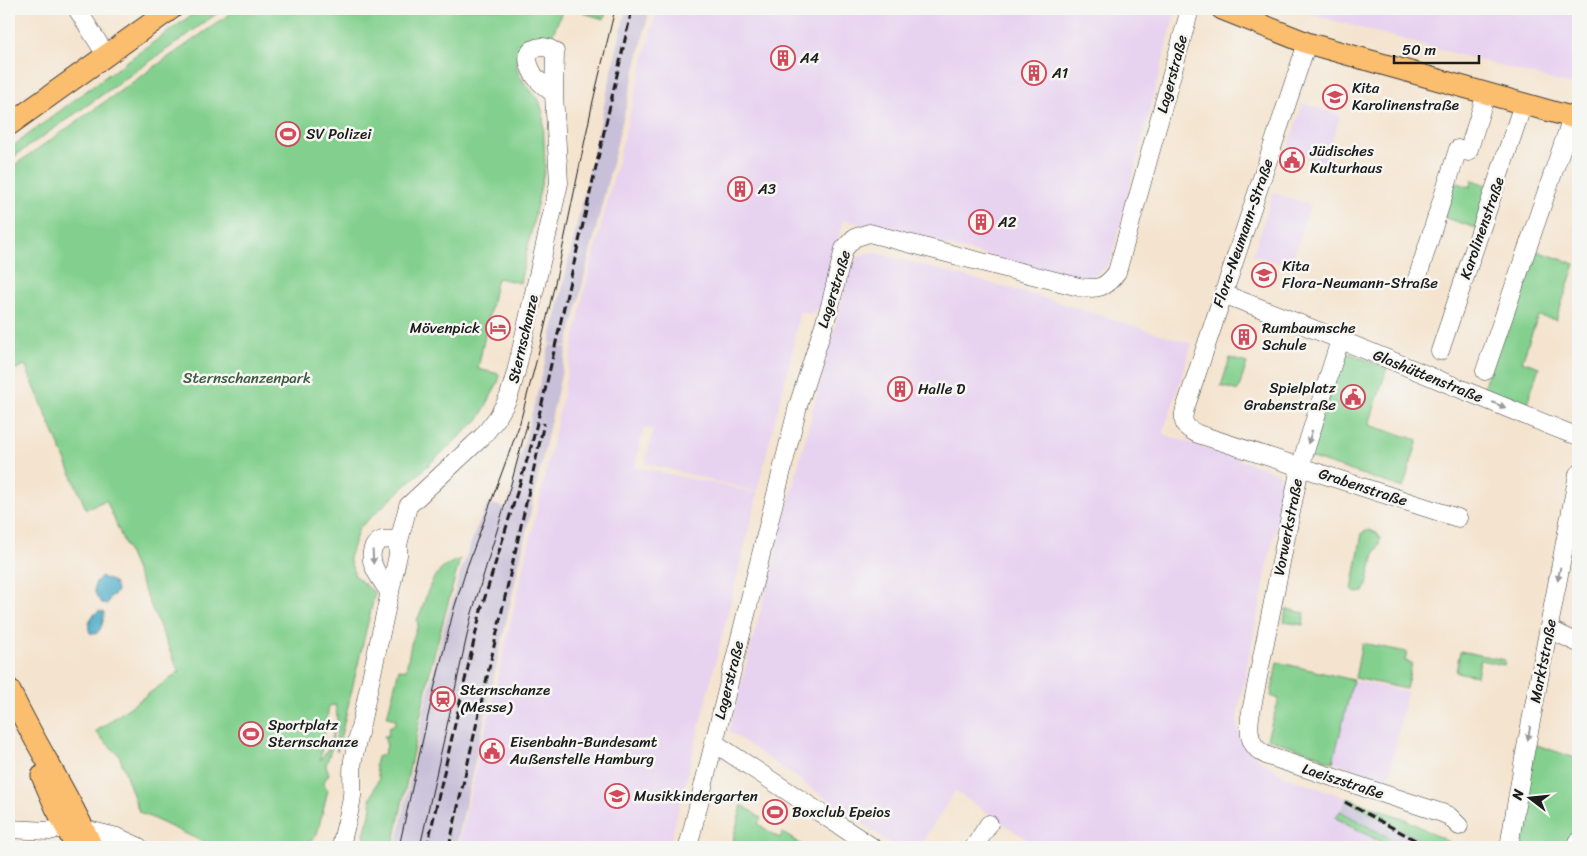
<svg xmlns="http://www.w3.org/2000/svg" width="1587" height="856" viewBox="0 0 1587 856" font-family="Sriracha,sans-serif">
	<rect width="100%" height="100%" fill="#f6f6f2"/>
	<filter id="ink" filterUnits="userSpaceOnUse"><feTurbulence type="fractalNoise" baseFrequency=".02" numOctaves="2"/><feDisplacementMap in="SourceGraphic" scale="10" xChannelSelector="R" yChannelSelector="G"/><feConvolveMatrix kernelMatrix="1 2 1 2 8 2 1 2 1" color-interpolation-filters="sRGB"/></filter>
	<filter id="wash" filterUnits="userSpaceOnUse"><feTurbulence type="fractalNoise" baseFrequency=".0096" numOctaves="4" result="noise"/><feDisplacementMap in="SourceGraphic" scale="20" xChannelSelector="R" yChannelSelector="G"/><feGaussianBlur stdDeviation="1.12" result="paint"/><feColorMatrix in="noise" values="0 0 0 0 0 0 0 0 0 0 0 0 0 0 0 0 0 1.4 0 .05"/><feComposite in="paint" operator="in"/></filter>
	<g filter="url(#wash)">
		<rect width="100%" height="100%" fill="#f4e4cf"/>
		<path fill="#e7d2f0" d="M657,9h519l-64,247 -4,9 -8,7 -4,3 -8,2h-15l-230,-57 -21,84 -11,10 -11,-3 -7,32 1,1 -37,148 -112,-29 8,-33 -9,-2 -9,39 123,26 -89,354h-211l98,-419 28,-136z
			M1294,9h284v78l-269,-73z
			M1303,103l37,12 -15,48 -22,-8 -1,-3 -8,-3 -2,2 -5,-1z
			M1273,193l37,11 -19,63 -38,-12z
			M867,253h10l164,44 151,47 -29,90 115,39 6,13 -46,225 -1,7 2,16 5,11 13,13 29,19 61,21 -11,20 54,29h-352l-83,-56 -36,56h-23l-167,-116 121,-463 7,-10z
			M1353,680l54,12 -19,88 -55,-18z"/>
		<path fill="#c8bfd8" d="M626,9h24l-83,338 -17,-4z
			M550,344l17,4 -111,499h-60l29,-140 18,-76 17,-57 16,-45 12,-26 19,5z
			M1346,800l87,47h-28l-65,-36z"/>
		<path fill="#83d08e" stroke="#507655" d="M200,9h23l-37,27 -177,124v-11l96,-72z
			M237,9h326l-13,32 -10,-3 -10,2 -11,11 -3,11 2,11 9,13 12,14 4,13 2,54 -25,116 -22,-5 -2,4 -18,87 21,5v6l-19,38 -121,110 -10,30 6,18 20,17 -38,159c-3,-14 3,-31 -2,-47l-6,1 -9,54 7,-9 6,-18 -1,14 -6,18 3,9 -6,9 5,7 -11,44 -6,6 -12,7h-85l-75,-35 -20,-57 -24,-23 84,-60 -73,-172 -20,9 -61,-144 -16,7v-203z
			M584,9h23l-3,10 -21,-6z
			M1473,180l17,6 -14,42 -33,-11 12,-35 15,5z
			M1531,249l44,15 -19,56 -18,-4 -16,45 17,6 -12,37 -44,-16z
			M1343,351l44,17 -18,57 49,15 -15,48 -94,-31z
			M1230,358l17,5 -9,28 -17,-5z
			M1368,530l9,3 3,5 -1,7 -5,9 -7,31 -3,7 -8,1 -4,-3 10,-57z
			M460,559l-29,107 -38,181h-26l-3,-13 8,-27 -2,-7c4,-7 4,-14 9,-21l-4,-14 2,-8 7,-3 3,-8 -3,-10h4l1,-9 6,-3 1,-5 -9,-2 12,-48 7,1 5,-26 7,-19 -1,-5c13,-26 9,-49 43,-61z
			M1286,609l19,4 -2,12 -19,-3z
			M1362,643l45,9 -2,9 7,2 -6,26 -51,-11z
			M1460,651l45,9 -1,5 -24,-5 -3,16 -21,-4z
			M1277,662l76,18 -20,82 -11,-3 1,-2 -56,-19 12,-39 -8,-3z
			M1531,743l47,16v72l-8,16h-58z
			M1347,798l56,20 55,29h-25l-87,-47z
			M742,805l19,13 -3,6 21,14 4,-5 22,14h-74z
			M1340,811l65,36h-15l-54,-29z"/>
		<path fill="#48abc8" stroke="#326472" d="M102,577c10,5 12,1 15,14l-3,4 -3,1 -4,8 -5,-1c-8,-7 -12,-21 0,-26z
			M99,611l5,1c0,8 -2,17 -8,22l-6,-1c-4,-9 1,-18 9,-22z"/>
	</g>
	<g filter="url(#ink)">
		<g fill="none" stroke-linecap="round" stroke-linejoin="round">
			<defs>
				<path id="minor" d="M77,9l29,46
					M1307,43l-122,366c-4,14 0,19 13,25l260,84
					M1417,279l41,-130 10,3 18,-58
					M1223,294c115,43 229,92 343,138l6,2 6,-1
					M1340,340l-40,127 -50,250c-2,18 0,31 18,39l174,57 7,3 10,10
					M1440,351l83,-247
					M1485,371l87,-253
					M390,593c-8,-12 -26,-33 -15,-48 4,-6 11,-6 18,-5l5,5
					M1549,629l29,14
					M713,742l159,105
					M9,829l40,2 17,-4 18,2 33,8 22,10
					M341,847c3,-17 9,-34 11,-51 1,-12 -1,-24 1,-36l45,-205v-10l10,-39 75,-70 14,-18 7,-12 5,-10 7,-24 43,-189 -5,-89 1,-42c-14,-11 -33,-3 -25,15 4,12 14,19 24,27
					M688,847l110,-441 32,-100 14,-57 10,-11 15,-5 210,54c18,3 27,1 38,-15l73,-263
					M974,847l15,-23
					M1509,847l15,-89 54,-284
					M1576,847l2,-5"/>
				<path id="major" d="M1222,9l85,34 271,76
					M9,125l162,-116
					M9,689c25,54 59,103 83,158
					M42,776l14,32 20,39"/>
			</defs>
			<use href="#minor" stroke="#3c3a37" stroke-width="19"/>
			<use href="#major" stroke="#3c3a37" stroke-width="23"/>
			<use href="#minor" stroke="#fff" stroke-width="18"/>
			<use href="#major" stroke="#fbbd6e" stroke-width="21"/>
			<path stroke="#1c1c1c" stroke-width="1" d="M399,847l35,-158 20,-80 13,-42 52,-141 22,-83 17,-73 35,-169 22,-92
				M420,847l52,-234 39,-129 17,-63"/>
			<path stroke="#1c1c1c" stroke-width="3" stroke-dasharray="8 4" stroke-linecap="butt" d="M1345,802l83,45
				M427,847l54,-237 50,-163 13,-52 88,-386
				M449,847l95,-424"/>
		</g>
		<defs><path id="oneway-solid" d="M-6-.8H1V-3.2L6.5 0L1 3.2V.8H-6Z" transform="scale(1.25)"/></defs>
		<g fill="#999">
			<use href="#oneway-solid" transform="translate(1499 405) rotate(22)"/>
			<use href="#oneway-solid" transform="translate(1310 437) rotate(108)"/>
			<use href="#oneway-solid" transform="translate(373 557) rotate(87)"/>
			<use href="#oneway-solid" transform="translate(1559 574) rotate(101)"/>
			<use href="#oneway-solid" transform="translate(1529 733) rotate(101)"/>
		</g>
	</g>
	<defs>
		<symbol id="building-ring" viewBox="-11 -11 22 22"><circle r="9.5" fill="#f6f6f2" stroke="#d1495b" stroke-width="1.5"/><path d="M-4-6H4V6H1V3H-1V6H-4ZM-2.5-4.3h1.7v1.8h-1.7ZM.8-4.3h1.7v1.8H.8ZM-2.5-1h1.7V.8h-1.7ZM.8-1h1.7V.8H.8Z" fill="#d1495b"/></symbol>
		<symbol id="school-ring" viewBox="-11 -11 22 22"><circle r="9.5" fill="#f6f6f2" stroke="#d1495b" stroke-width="1.5"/><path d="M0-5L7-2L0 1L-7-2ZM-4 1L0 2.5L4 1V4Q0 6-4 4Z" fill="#d1495b"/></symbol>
		<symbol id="stadium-ring" viewBox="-11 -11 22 22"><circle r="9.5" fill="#f6f6f2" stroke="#d1495b" stroke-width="1.5"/><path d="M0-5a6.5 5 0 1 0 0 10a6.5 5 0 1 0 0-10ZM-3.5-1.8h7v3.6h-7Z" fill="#d1495b"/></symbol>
		<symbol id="civic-ring" viewBox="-11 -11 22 22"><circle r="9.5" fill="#f6f6f2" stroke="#d1495b" stroke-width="1.5"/><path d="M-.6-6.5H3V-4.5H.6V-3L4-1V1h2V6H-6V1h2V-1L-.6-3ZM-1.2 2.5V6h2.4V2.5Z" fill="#d1495b"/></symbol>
		<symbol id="hotel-ring" viewBox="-11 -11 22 22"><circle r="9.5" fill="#f6f6f2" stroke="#d1495b" stroke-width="1.5"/><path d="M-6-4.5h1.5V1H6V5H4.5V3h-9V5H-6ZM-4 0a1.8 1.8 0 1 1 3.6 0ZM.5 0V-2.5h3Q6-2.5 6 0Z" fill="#d1495b"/></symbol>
		<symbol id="station-ring" viewBox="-11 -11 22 22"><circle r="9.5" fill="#f6f6f2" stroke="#d1495b" stroke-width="1.5"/><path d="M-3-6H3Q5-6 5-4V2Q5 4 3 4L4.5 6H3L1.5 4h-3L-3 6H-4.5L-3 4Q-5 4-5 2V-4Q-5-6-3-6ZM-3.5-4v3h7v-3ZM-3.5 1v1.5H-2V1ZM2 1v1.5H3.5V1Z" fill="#d1495b"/></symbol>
	</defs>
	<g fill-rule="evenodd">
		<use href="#building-ring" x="769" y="44" width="28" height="28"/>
		<use href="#building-ring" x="1020" y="59" width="28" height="28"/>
		<use href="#school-ring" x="1321" y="83" width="28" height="28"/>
		<use href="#stadium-ring" x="274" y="120" width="28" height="28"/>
		<use href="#civic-ring" x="1278" y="146" width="28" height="28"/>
		<use href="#building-ring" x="726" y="175" width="28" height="28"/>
		<use href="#building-ring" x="967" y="208" width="28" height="28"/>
		<use href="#school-ring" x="1250" y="261" width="28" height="28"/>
		<use href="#hotel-ring" x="484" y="314" width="28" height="28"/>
		<use href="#building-ring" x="1230" y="323" width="28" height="28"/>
		<use href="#building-ring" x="886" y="375" width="28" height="28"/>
		<use href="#civic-ring" x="1339" y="383" width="28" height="28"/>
		<use href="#station-ring" x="429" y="685" width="28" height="28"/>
		<use href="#stadium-ring" x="237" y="720" width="28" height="28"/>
		<use href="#civic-ring" x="478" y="737" width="28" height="28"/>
		<use href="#school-ring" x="603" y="782" width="28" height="28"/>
		<use href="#stadium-ring" x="761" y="798" width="28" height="28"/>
	</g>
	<g text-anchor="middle" stroke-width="5" stroke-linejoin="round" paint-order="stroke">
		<g font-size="15" fill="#1c1c1c" stroke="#f6f6f2" text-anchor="start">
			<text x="800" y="63">A4</text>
			<text x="1052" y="78">A1</text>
			<text x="1352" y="93">Kita<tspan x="1352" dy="17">Karolinenstraße</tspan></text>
			<text x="306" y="139">SV Polizei</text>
			<text x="1310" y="156">Jüdisches<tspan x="1310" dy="17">Kulturhaus</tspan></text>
			<text x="758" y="194">A3</text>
			<text x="998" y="227">A2</text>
			<text x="1282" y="271">Kita<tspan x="1282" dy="17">Flora-Neumann-Straße</tspan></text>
			<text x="480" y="333" text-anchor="end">Mövenpick</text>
			<text x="1262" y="333">Rumbaumsche<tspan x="1262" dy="17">Schule</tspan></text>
			<text x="1336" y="393" text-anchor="end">Spielplatz<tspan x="1336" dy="17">Grabenstraße</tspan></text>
			<text x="918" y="394">Halle D</text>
			<text x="460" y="695">Sternschanze<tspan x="460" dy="17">(Messe)</tspan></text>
			<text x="268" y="730">Sportplatz<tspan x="268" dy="17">Sternschanze</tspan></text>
			<text x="510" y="747">Eisenbahn-Bundesamt<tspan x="510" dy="17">Außenstelle Hamburg</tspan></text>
			<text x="634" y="801">Musikkindergarten</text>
			<text x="792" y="817">Boxclub Epeios</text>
		</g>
		<g font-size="15" fill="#1c1c1c" stroke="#f6f6f2">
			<text transform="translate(1172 74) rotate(-75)" y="5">Lagerstraße</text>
			<text transform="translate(1482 228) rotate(-71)" y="5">Karolinenstraße</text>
			<text transform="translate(1243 233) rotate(-71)" y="5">Flora-Neumann-Straße</text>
			<text transform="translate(834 289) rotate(-73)" y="5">Lagerstraße</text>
			<text transform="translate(523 339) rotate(-77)" y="5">Sternschanze</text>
			<text transform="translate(1428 376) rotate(22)" y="5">Glashüttenstraße</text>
			<text transform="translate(1363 487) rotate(18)" y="5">Grabenstraße</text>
			<text transform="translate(1288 527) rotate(-79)" y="5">Vorwerkstraße</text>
			<text transform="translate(1543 661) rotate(-79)" y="5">Marktstraße</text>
			<text transform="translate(729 680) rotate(-76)" y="5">Lagerstraße</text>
			<text transform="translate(1343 781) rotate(18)" y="5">Laeiszstraße</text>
		</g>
		<g font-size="15" fill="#405b44" stroke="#f6f6f2">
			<text x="247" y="383">Sternschanzenpark</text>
		</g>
	</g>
	<rect width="1587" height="856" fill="none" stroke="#f6f6f2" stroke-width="30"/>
	<g transform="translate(1530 798) rotate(286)" stroke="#f6f6f2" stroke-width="4" paint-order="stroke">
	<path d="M0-4L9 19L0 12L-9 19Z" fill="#1c1c1c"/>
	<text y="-8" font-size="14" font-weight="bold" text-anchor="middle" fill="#1c1c1c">N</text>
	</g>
	<path d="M1394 55v8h85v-8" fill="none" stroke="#1c1c1c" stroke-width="2.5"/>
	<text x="1402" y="55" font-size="15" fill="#1c1c1c" stroke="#f6f6f2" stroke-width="4" paint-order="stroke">50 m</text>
</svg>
